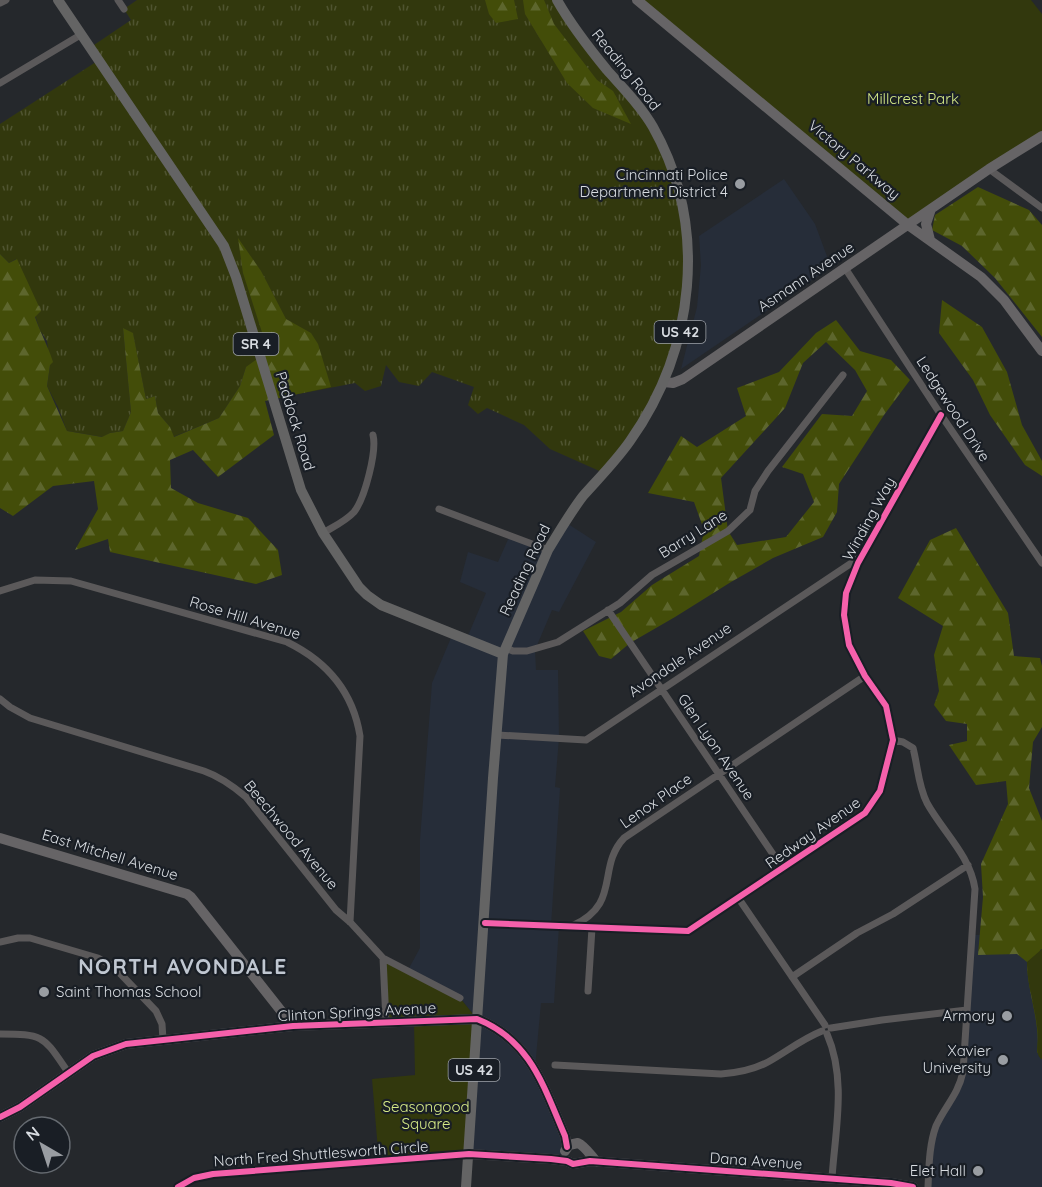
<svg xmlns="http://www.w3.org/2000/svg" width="1042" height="1187" viewBox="0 0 1042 1187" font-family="Quicksand,sans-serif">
	<defs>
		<pattern id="grass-tufts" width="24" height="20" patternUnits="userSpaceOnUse" patternTransform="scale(1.5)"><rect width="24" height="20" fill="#32380d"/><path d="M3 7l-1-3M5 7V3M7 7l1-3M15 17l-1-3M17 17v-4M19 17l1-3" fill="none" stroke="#4f5430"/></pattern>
		<pattern id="forest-firs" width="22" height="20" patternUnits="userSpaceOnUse" patternTransform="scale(1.5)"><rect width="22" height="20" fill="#434d09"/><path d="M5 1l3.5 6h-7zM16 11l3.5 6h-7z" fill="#5d662d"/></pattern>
	</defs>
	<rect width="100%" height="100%" fill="#25282c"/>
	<path fill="#262d39" d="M784,179l31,45 16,43 -150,102 16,-62 4,-42 -2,-29z
		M565,522l31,20 -37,70 -7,-2 -17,40 1,20h22l1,68 -4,49 5,1 -9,138h8l-5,77h-13l-6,65 30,68v16l-6,3 -90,-1 8,-135 -17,-21 -52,-28 12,-22v-108l12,-157 21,-50 14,5 19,-45 -26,-11 8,-30 30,10 12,-27 38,15z
		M1042,933v254h-114l4,-48 28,-54 13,-150z"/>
	<path fill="url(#grass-tufts)" d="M137,0h420l70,92 43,72 19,100 -25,118 -60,91 -54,-24 -26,-24 -37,-17 -9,6 -10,-9 6,-18 -42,-15 -13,14 -20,-4 -13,-17 -5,21 -16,5 -10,-8 -82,16 -27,-32 -6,19 -21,32 -46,19 -3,-10 -12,-14 -3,-17 -9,3 -13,-65 -10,-6 8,84 -8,19 -13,2 -7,4 -36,-6 -9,-24 -11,-21 3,-21 -3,-24 -7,-11 -24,-71 -7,4 -9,-9v-130l99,-64 -8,-13 40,-27 -7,-11z"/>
	<path fill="url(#forest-firs)" fill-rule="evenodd" d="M485,0h29l4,19 -22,4 -7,-9z
		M523,0h21l10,24 43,56 16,11 18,33 -38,-16 -26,-25 -42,-69z
		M978,187l51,23 13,15v112l-47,-59 -33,-32 -30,-16 3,-15z
		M238,238l23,33 25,48 25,14 7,11 13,43 -66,14 9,34 -56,42 -25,-27 -23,10 1,28 27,15 50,15 30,32 4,25 -26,9 -146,-32 -2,-13 -33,11 23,-41 -4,-28 -41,5 -40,30 -13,-8v-254l9,9 8,-4 24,52 -6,6c5,15 13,29 18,45l-3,3 -3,21 20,45 35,6 8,-4 13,-2 8,-19 -8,-84 10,5 13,66 9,-3 3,17 12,14 4,10 45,-19 21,-32 6,-19 22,-16 -25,-78z
		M942,300l40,27 25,45 15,53 20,36v15l-17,-11 -35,-50 -17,-35 -34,-47z
		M836,320l24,31 31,9 19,20 -26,35 -45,69 -2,28 -14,25 -50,21 -42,24 -56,35 -45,26 -19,16 -12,-3 -16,-25 38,-19 31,-27 47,-29 5,-26 -10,-28 -46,-9 33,-57 16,11 49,-31 -9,-28 42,-16 37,-39zM826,342l29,28 12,21 -15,25 -30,-2 -40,53 21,7 11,28 -28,35 -49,8 -9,-14 -7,-53 64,-70 18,-45z
		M956,528l52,85 6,43 26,2 2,8v61l-9,15 -4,46 13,33v128l-2,1 2,109 -5,-7c4,-30 -10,-60 -10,-90l-10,-8 -39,1 5,-58 -2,-33 27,-60 -2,-23 -30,4 -27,-40 18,-4v-17l-21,-3 -12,-16 5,-14 -5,-36 9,-29 -45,-28 32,-58z"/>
	<path fill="#32380d" d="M637,0h394l11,14v122l-134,89z
		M1042,949v110h-1c-6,-6 -3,-14 -3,-22 -1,-26 -11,-50 -11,-75z
		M383,958l77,40 17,21 -8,135 -90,8 -7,-83 43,-4 -1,-54h-28z"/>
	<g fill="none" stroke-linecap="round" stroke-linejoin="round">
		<path stroke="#5b595a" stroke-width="7" d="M118,0l6,9
			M0,3l6,-3
			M0,83l82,-49
			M989,169l53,39
			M845,268l96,147 101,148
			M439,509l109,41
			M323,533c10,-6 23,-12 31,-21 11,-14 23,-61 19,-77
			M0,591l35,-11 36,1 216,61c39,19 66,50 73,94l-10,186
			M608,610l175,259
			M506,648l7,3h14l31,-9 62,-39 32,-28 76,-44 22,-21 5,-19 13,-20 75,-96
			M0,699l10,8 20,11 174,53c17,6 29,15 42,26l90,113 14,12 33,36 3,63
			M497,735l89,5 276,-184
			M893,740l10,2 10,6c5,19 5,37 14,55 16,29 43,52 48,86l-12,183c-5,23 -18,34 -27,54 -7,19 -7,41 -8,61
			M739,899l86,126
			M485,923l203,8 177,-118 15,-22 13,-51 -7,-34 -21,-30 -16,-31 -5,-30 2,-22 12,-30 83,-148
			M572,926c50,-22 24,-58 52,-88l241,-162
			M0,942l18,-4h12l68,20 15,8 43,45 6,13 1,16
			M383,958l77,40
			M792,977l65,-44 36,-19 75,-49
			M588,991l4,-63
			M831,1028l51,-8 85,-10
			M0,1034c45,0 43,2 68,38
			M827,1034c20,46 8,97 5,144
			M555,1065l166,9c16,-1 32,-4 47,-12 18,-10 34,-23 54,-31
			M178,1187l16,-9 19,-4 256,-20"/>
		<path stroke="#666466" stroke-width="10" d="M637,0l271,225 73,52 23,23 38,51
			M930,240l-4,-16 5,-15
			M664,382l9,1 10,-4 306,-210 53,-33
			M0,838l187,56 4,3 102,129
			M0,1117l20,-10 73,-51 33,-12 167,-18 184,-7c54,21 67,69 88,117l2,11
			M565,1151l4,-6 9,-2c7,3 13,13 19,19
			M469,1154l82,5 16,2 6,3 17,-3 301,22 22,4"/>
		<path stroke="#646464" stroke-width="10" d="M58,0l166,246 12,31 65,213 22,43 36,54 8,8 14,10 122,49
			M466,1187l27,-409 10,-124 45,-104c11,-18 22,-37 35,-54 16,-18 33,-35 47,-55 65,-92 79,-214 23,-314 -12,-21 -30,-39 -46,-57 -18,-22 -36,-45 -50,-70"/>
		<defs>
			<path id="cycleway" d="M485,923l203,8 177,-118 15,-22 13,-51 -7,-34 -21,-30 -16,-31 -5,-30 2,-22 12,-30 83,-148
				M0,1117l20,-10 73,-51 33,-12 167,-18 184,-7c54,21 67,69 88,117l2,11
				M178,1187l16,-9 19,-4 256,-20 82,5 16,2 6,3 17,-3 301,22 22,4"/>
		</defs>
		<use href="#cycleway" stroke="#191e25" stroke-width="10"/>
		<use href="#cycleway" stroke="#f560ab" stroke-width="6"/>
	</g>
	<g fill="#999da2" stroke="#191e25" stroke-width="2">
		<circle cx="740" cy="184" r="6"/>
		<circle cx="44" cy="992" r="6"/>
		<circle cx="1007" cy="1016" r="6"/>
		<circle cx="1003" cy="1060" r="6"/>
		<circle cx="978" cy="1171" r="6"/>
	</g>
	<g text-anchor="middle" stroke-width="4.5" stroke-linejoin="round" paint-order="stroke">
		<g fill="#191e25" stroke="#9fa3a9" stroke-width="1.5">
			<rect x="654.5" y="321" width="51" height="22" rx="4.5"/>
			<rect x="233.5" y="333" width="45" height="22" rx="4.5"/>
			<rect x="448.5" y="1059" width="51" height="22" rx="4.5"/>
		</g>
		<g font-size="14" font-weight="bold" fill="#d8dce1">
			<text x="680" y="337">US 42</text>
			<text x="256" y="349">SR 4</text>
			<text x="474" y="1075">US 42</text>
		</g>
		<g font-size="15" fill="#d8dce1" stroke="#191e25">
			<text transform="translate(626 70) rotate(51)" y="5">Reading Road</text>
			<text transform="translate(854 160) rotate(40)" y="5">Victory Parkway</text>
			<text transform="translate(806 277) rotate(-34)" y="5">Asmann Avenue</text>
			<text transform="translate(953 409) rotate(57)" y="5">Ledgewood Drive</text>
			<text transform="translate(295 421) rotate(73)" y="5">Paddock Road</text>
			<text transform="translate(869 519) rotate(-61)" y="5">Winding Way</text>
			<text transform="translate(693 534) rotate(-32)" y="5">Barry Lane</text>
			<text transform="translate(525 570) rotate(-65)" y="5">Reading Road</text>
			<text transform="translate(245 618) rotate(17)" y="5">Rose Hill Avenue</text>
			<text transform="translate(680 660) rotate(-34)" y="5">Avondale Avenue</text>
			<text transform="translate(716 747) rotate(56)" y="5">Glen Lyon Avenue</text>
			<text transform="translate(656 801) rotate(-35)" y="5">Lenox Place</text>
			<text transform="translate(813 833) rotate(-35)" y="5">Redway Avenue</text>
			<text transform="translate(291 835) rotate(50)" y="5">Beechwood Avenue</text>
			<text transform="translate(110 855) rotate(17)" y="5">East Mitchell Avenue</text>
			<text transform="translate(357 1012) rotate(-3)" y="5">Clinton Springs Avenue</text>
			<text transform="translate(321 1154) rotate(-4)" y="5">North Fred Shuttlesworth Circle</text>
			<text transform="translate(756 1161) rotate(4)" y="5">Dana Avenue</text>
		</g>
		<g font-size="15" fill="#d6ea87" stroke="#191e25">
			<text x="913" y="104">Millcrest Park</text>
			<text x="426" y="1112">Seasongood<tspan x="426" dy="17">Square</tspan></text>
		</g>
		<g font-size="15" fill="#d8dce1" stroke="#191e25" text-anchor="end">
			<text x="728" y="180">Cincinnati Police<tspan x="728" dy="17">Department District 4</tspan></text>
			<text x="56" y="997" text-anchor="start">Saint Thomas School</text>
			<text x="995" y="1021">Armory</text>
			<text x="991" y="1056">Xavier<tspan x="991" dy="17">University</tspan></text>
			<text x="966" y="1176">Elet Hall</text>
		</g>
		<g font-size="21" font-weight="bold" letter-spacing="1.5" fill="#c0c7d1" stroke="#191e25">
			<text x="183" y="974">NORTH AVONDALE</text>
		</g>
	</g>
	<g transform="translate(42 1145) rotate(321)"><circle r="28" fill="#191e25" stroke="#656a70" stroke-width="1.5"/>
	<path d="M0-4.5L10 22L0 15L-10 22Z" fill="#999da2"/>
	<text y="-9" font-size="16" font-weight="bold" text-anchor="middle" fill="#d8dce1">N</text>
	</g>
</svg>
